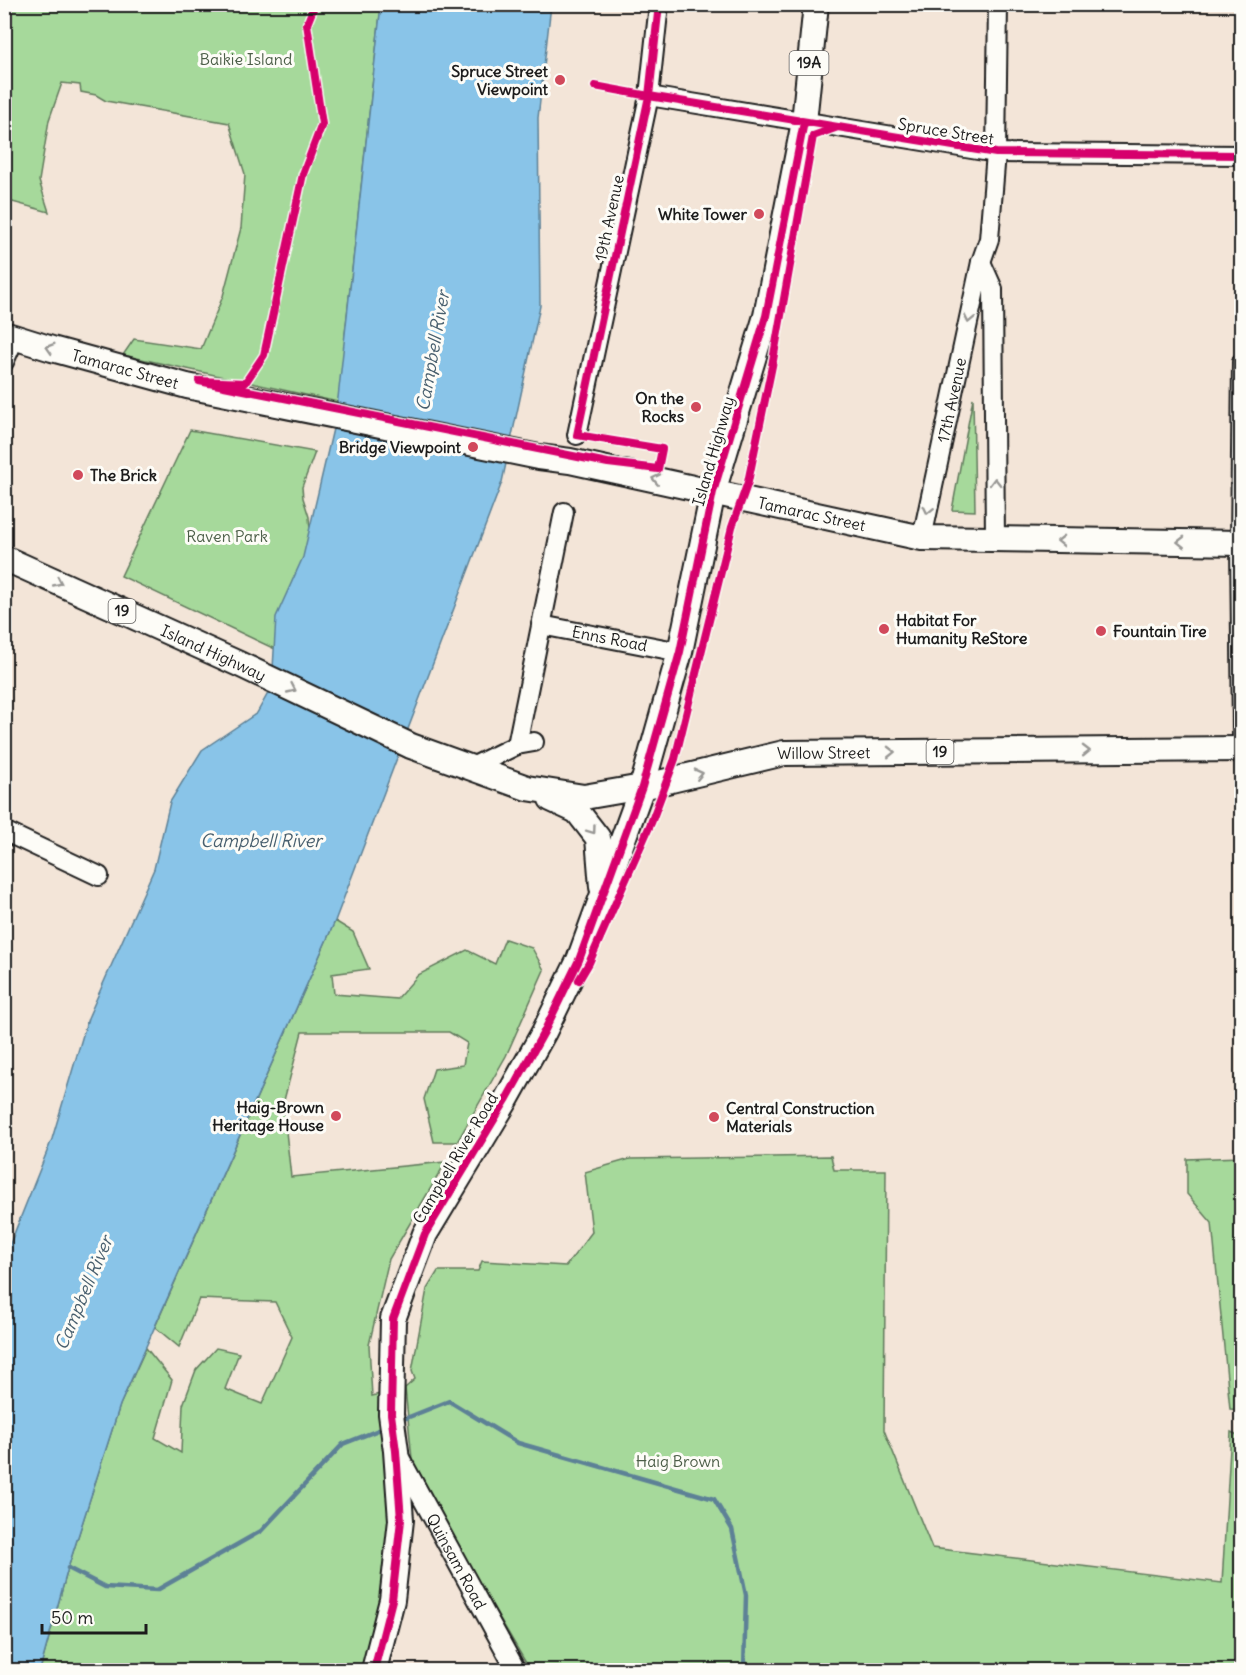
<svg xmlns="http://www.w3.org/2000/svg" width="1246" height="1675" viewBox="0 0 1246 1675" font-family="Delius,sans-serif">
	<rect width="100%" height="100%" fill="#f3e5d8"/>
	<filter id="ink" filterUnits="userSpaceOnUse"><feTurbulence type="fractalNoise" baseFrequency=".0167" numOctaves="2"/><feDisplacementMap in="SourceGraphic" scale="12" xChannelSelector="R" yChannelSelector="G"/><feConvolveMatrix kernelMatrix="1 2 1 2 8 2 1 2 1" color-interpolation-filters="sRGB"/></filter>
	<g filter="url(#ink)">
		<path fill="#a6d99b" stroke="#617a5c" stroke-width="1.5" d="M4,5h377l-36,330 2,5 -9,62 -215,-47 11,-16 67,10 22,-53 18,-68 4,-54 -16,-51 -123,-22 -10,-6 -15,-3 -1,-7 -18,-2 -13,37 -10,61 10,31 -44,-12z
			M973,398l2,113 -23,-1z
			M190,430l125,22 -13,35 1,11 6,19 1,13 -2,11 -29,110 -158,-75z
			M335,921l18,11 16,37 -37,5 2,20 63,5 21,-24 49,-25 28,14 10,-25 27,9 12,22 -38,86 -49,86h-23l-10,-43 10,-30 29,-4 4,-22 -18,-11h-147l-19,72 8,73 155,-15 -57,97 -20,86 3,51 16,-4 13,63 -27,215h-334l28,-102 52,-163 26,-57 26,32 -17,58 26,15 2,-48 13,-35 20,-22 23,5 -14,36 37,15 30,-67 -17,-35 -76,-3 -20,48 -24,-20z
			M831,1156l3,14h52l-2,260 48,118 290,35 9,-151 11,5 -1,233h-711l-117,-201 -8,-81 10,-9 -3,-8 15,-82 11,-18h40l4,-10 84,5 26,-34 -7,-60 45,-13z
			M1241,1157h1l-1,253 -11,-1 -18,-186 -25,-29v-35z"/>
		<path fill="#89c4e8" stroke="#5d8196" stroke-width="1.5" d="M381,5h170l-13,113 2,188 -38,176 -167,439 -215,484 -52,163 -28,102h-35l-1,-411 48,-120 36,-121 66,-149 16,-67 32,-52 55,-37 15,-27 4,-69 27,-60 33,-141z"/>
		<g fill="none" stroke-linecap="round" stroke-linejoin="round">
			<path stroke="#5d8196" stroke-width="4.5" d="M404,1419l45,-18 69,42 196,56 18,30 14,66 -2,75
				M68,1568l37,19 52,3 104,-59 82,-87 38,-15"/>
			<defs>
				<g id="minor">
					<path d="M649,96l347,57 246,2"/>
					<path d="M981,262l12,27 2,251"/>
					<path d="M4,362l11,-25"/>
					<path d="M1242,362l-2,181 2,194"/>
					<path d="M577,435l72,-339 10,-92"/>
					<path id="s1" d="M922,538l59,-276 8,-23 7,-86 2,-149"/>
					<path id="s2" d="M541,625l139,27"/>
					<path d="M517,745l47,-233"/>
					<path d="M470,768l47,-23 17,-3"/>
					<path d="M4,831l95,45"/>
					<path id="s3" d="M399,1456l117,214"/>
				</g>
				<g id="major">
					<path id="s4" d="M4,334l48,15 135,37 352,71 31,4 352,77 320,5"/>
					<path id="s5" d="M4,558l235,106 172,82 116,42 57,9 58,-10 142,-34 458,-4"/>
					<path d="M551,799l26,12 21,27 4,49"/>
					<path d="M374,1670l18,-70 9,-80 -5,-69 -5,-37 2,-95 32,-85 81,-134 38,-68 35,-72 63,-173 38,-135 33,-160 53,-176 38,-194 12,-118"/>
				</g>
			</defs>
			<use href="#minor" stroke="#1c1c1c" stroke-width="22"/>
			<use href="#major" stroke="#1c1c1c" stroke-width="28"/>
			<use href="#minor" stroke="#fdfcf7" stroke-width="18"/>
			<use href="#major" stroke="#fdfcf7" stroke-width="24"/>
			<defs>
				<path id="cycleway" d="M315,4l-8,20 15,100 -19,50 -39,181 -19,28 -46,-2 409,82 50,6 4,-20 -85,-14 72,-339 10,-92
					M595,86l54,10 347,57 246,2
					M579,980l10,-17 62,-140 24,-64 57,-232 16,-45 24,-116 41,-230 25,-9
					M374,1670l18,-70 9,-80 -5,-69 -5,-37 2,-95 32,-85 81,-134 38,-68 35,-72 63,-173 38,-135 33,-160 53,-176 38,-194"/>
			</defs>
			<use href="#cycleway" stroke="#fdfcf7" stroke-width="11"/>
			<use href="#cycleway" stroke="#d6006c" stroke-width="8"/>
		</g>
		<defs><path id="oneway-chevron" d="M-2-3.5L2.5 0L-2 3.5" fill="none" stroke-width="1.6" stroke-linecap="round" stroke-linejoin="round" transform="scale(1.5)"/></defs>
		<g stroke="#989794">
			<use href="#oneway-chevron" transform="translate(969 319) rotate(102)"/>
			<use href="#oneway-chevron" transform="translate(50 348) rotate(-163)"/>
			<use href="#oneway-chevron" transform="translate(656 479) rotate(-168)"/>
			<use href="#oneway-chevron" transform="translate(995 482) rotate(-91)"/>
			<use href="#oneway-chevron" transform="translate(928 510) rotate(102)"/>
			<use href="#oneway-chevron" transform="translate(1061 541) rotate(-179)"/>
			<use href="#oneway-chevron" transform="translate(1181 542) rotate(-179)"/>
			<use href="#oneway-chevron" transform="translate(58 582) rotate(25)"/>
			<use href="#oneway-chevron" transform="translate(292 689) rotate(25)"/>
			<use href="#oneway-chevron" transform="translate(1086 751) rotate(-1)"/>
			<use href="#oneway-chevron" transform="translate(891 752) rotate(-1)"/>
			<use href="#oneway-chevron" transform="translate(699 774) rotate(-13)"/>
			<use href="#oneway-chevron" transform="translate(592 830) rotate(54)"/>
		</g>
	</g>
	<g fill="#d1495b" stroke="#fdfcf7" stroke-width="2">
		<circle cx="560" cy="80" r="6"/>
		<circle cx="759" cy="214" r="6"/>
		<circle cx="696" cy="407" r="6"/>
		<circle cx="473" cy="447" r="6"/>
		<circle cx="78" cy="475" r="6"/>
		<circle cx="884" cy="629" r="6"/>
		<circle cx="1101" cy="631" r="6"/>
		<circle cx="336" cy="1116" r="6"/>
		<circle cx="714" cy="1117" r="6"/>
	</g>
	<g text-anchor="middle" stroke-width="6" stroke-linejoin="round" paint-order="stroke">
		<g fill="#fdfcf7" stroke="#605f5e" stroke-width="1.5">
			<rect x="789.5" y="51" width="39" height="24" rx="4.5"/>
			<rect x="108.5" y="599" width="27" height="24" rx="4.5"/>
			<rect x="926.5" y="740" width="27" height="24" rx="4.5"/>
		</g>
		<g font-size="15" font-weight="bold" fill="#1c1c1c">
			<text x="809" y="68">19A</text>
			<text x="122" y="616">19</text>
			<text x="940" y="757">19</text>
		</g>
		<g font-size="16" fill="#4c5e48" stroke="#fdfcf7">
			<text x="246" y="65">Baikie Island</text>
			<text x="227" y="542">Raven Park</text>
			<text x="678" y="1467">Haig Brown</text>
		</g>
		<g font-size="16" font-weight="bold" fill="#1c1c1c" stroke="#fdfcf7" text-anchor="end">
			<text x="548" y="77">Spruce Street<tspan x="548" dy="18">Viewpoint</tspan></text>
			<text x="747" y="220">White Tower</text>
			<text x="684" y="404">On the<tspan x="684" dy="18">Rocks</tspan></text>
			<text x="461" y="453">Bridge Viewpoint</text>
			<text x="90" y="481" text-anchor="start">The Brick</text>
			<text x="896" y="626" text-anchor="start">Habitat For<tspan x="896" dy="18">Humanity ReStore</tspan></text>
			<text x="1113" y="637" text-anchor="start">Fountain Tire</text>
			<text x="324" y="1113">Haig-Brown<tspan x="324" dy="18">Heritage House</tspan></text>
			<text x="726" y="1114" text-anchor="start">Central Construction<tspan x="726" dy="18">Materials</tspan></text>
		</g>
		<g font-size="16" fill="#1c1c1c" stroke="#fdfcf7">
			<text transform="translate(946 131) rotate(9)" y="6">Spruce Street</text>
			<text transform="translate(609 218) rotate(-78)" y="6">19th Avenue</text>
			<text dy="6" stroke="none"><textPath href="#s4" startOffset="126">Tamarac Street</textPath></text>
			<text dy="6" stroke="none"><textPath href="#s1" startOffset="141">17th Avenue</textPath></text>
			<text transform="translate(713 451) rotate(-74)" y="6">Island Highway</text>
			<text dy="6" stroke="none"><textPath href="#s4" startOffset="828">Tamarac Street</textPath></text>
			<text dy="6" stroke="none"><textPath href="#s2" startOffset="70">Enns Road</textPath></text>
			<text dy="6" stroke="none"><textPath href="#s5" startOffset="230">Island Highway</textPath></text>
			<text dy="6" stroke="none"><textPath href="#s5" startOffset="874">Willow Street</textPath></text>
			<text transform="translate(455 1158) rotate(-59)" y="6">Campbell River Road</text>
			<text dy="6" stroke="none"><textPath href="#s3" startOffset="120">Quinsam Road</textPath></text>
		</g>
		<g font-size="18" font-style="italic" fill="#485f6e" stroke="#fdfcf7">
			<text transform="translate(433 351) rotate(-80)" y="6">Campbell River</text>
			<text x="261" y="847">Campbell River</text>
			<text transform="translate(84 1293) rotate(-67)" y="6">Campbell River</text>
		</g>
	</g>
	<rect width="1246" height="1675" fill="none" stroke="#fdfcf7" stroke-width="24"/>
	<rect x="12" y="12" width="1222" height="1651" fill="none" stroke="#1c1c1c" stroke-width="2" filter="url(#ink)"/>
	<path d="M42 1624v9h104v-9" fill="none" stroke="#1c1c1c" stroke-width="3"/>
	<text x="51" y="1624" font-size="18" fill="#1c1c1c" stroke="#fdfcf7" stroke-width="4.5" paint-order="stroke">50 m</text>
</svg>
